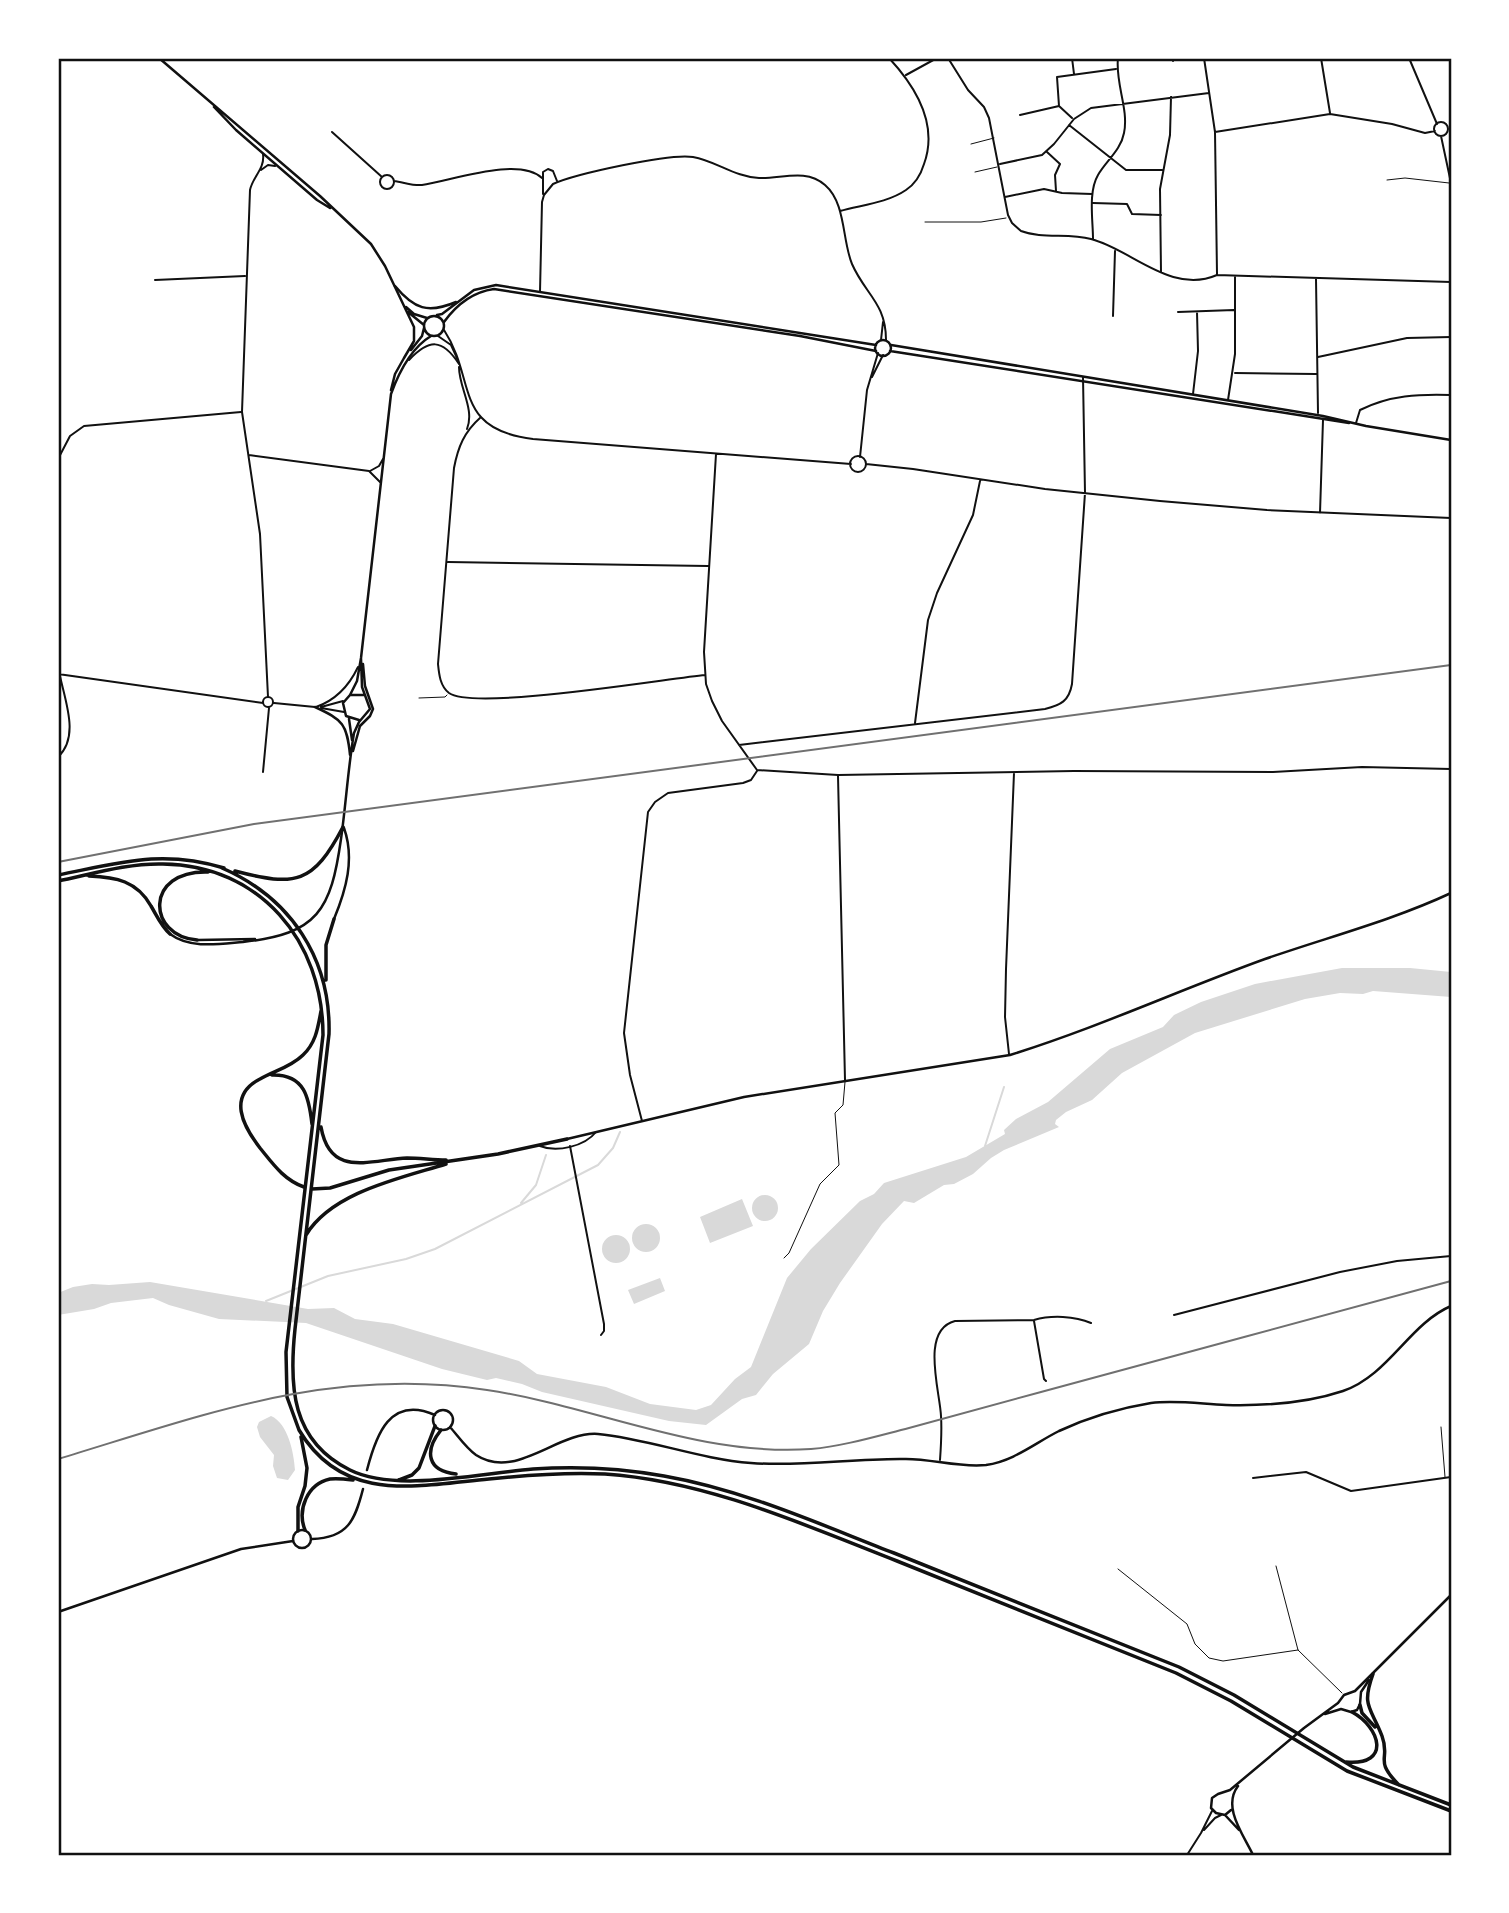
<svg xmlns="http://www.w3.org/2000/svg" width="1509" height="1913" viewBox="0 0 1509 1913" font-family="'Alegreya Sans',sans-serif">
	<rect width="100%" height="100%" fill="#fff"/>
	<path fill="#d9d9d9" d="M1342,968h68l41,4v25l-78,-6 -10,3 -23,-1 -35,6 -110,34 -73,40 -30,27 -26,12 -10,8 -1,4 4,3 -55,23 -13,8 -18,16 -19,10 -10,1 -30,18 -10,-2 -22,23 -42,59 -17,28 -14,33 -36,30 -17,21 -14,4 -36,26 -37,-4 -127,-29 -20,-8 -26,-6 -9,2 -45,-11 -136,-46 -87,-4 -50,-14 -16,-7 -42,5 -17,6 -36,6v-22l15,-6 19,-3 17,1 41,-3 158,27 26,-1 21,11 38,5 126,37 18,13 69,13 44,17 46,6 15,-5 24,-26 16,-12 36,-89 24,-29 49,-48 14,-7 10,-11 82,-26 39,-23 -1,-4 12,-11 32,-17 62,-53 53,-22 11,-12 27,-13 54,-18z
		M752 1208a13 13 0 1 1 26 0a13 13 0 1 1-26 0Z
		M742,1199l11,27 -43,17 -10,-26z
		M632 1238a14 14 0 1 1 28 0a14 14 0 1 1-28 0Z
		M602 1249a14 14 0 1 1 28 0a14 14 0 1 1-28 0Z
		M660,1278l5,13 -31,13 -6,-14z
		M271,1416c17,7 23,37 24,54l-7,10 -11,-2 -4,-12 1,-11 -14,-18 -3,-10 2,-5z"/>
	<g fill="none" stroke-linecap="round" stroke-linejoin="round">
		<path stroke="#d9d9d9" stroke-width="2" d="M985,1146l19,-59
			M521,1203l15,-18 10,-30
			M266,1301l62,-25 78,-17 29,-10 163,-84 15,-17 7,-16"/>
		<path stroke="#111" stroke-width="1" d="M971,144l23,-6
			M975,172l22,-5
			M1387,180l18,-2 44,5
			M925,222h56l25,-4
			M419,698l26,-1 2,-2
			M784,1258l5,-5 31,-69 19,-19 -4,-52 8,-8 2,-23
			M1441,1427l4,50
			M1276,1566l22,84 44,43
			M1118,1569l69,55 8,20 14,14 14,3 75,-11"/>
		<path stroke="#111" stroke-width="2" d="M948,58l20,32 16,17 5,11 19,97 4,8 9,8c21,8 47,2 70,8 40,10 80,56 126,36l234,7
			M1072,58l2,16
			M1172,58l1,3
			M1204,58l11,74 2,142
			M1321,58l9,55
			M1409,58l28,66
			M906,75l31,-17
			M1020,115l39,-9
			M1072,118l-13,-12 -2,-29 59,-8
			M1434 129a7 7 0 1 1 14 0a7 7 0 1 1-14 0Z
			M1069,125l57,45h36
			M332,132l50,45
			M1215,132l115,-18 62,10 33,9 10,-2
			M1441,136l10,47
			M1047,152l13,12 -5,11 1,16
			M263,154c2,15 -10,22 -13,36l-8,222 18,122 8,163
			M1000,164l42,-9 12,-11 20,-25 17,-11 118,-15
			M261,170l7,-5 7,1
			M380 182a7 7 0 1 1 14 0a7 7 0 1 1-14 0Z
			M394,181c9,1 19,5 28,4 29,-4 96,-29 120,-7
			M543,194v-22l5,-3 5,2 4,10
			M1005,197l39,-8 18,4 30,1
			M1093,203l34,1 5,10 29,1
			M840,211c21,-6 47,-8 66,-21 9,-6 15,-16 18,-26 15,-41 -9,-78 -35,-106
			M1093,239c0,-19 -5,-47 5,-64 8,-14 23,-25 26,-42 5,-24 -9,-50 -6,-75
			M1161,272l-1,-83 10,-54 1,-38
			M1316,279l2,134
			M155,280l90,-4
			M540,292l2,-90 2,-7 9,-11c22,-10 117,-31 140,-27 23,4 42,20 66,21 22,1 47,-10 66,7 21,18 17,55 27,79 13,30 34,39 34,76
			M1178,312l56,-2
			M1113,316l2,-65
			M444,330c33,50 8,99 89,109l318,25
			M438,336l13,9 6,13
			M881,340l2,-18
			M1318,357l89,-19 44,-1
			M409,360c20,-21 33,-22 50,4
			M459,367c0,21 16,42 8,62
			M1235,373l81,1
			M872,377l11,-22
			M1193,394l5,-43 -1,-39
			M1228,400l7,-46v-77
			M481,417c-17,15 -23,30 -27,51l-16,196c1,10 2,22 11,29 25,18 215,-14 256,-18
			M1356,423l4,-13c30,-15 59,-16 91,-15
			M716,454l-12,198 2,32 6,17 10,20 35,49
			M249,455l120,16 11,11
			M850 464a8 8 0 1 1 16 0a8 8 0 1 1-16 0Z
			M860,457l7,-67 11,-37
			M58,459l12,-23 14,-10 157,-14
			M866,464l47,5 132,20 115,12 107,9 184,8
			M370,471l9,-5 4,-7
			M1320,513l3,-93
			M448,562l260,4
			M58,666c4,28 24,69 0,91
			M58,674l205,29
			M263 702a5 5 0 1 1 10 0a5 5 0 1 1-10 0Z
			M274,703l41,4
			M316,707c20,-7 33,-21 42,-40
			M321,707l22,-6
			M321,708l23,4
			M915,723l13,-103 9,-27 36,-78 7,-34
			M739,745l306,-36c16,-4 24,-8 27,-25l13,-191 -2,-116
			M757,770l81,5 236,-4 199,1 89,-5 89,2
			M263,772l6,-64
			M838,776l7,304
			M1009,1054l-4,-37 1,-48 8,-196
			M642,1121l-12,-46 -6,-42 24,-221 7,-10 13,-9 75,-10 8,-3 6,-9
			M540,1146c17,7 45,0 56,-14
			M570,1146l34,178v7l-3,4
			M1174,1315l166,-43 57,-11 54,-5
			M1034,1321l10,58 2,2
			M940,1460c1,-14 2,-29 1,-44 -1,-25 -21,-86 14,-95l79,-1c17,-5 41,-4 57,3
			M1253,1478l53,-6 45,19 100,-14
			M1204,1830l11,-12 6,-3
			M1187,1855l14,-22 11,-22"/>
		<path stroke="#111" stroke-width="2.5" d="M395,286c19,23 33,28 61,16
			M437,315l5,-1 32,-24 22,-5 380,60
			M444,322c13,-18 28,-30 50,-33l306,47 76,15
			M875 348a8 8 0 1 1 16 0a8 8 0 1 1-16 0Z
			M891,345l432,71 43,10 85,14
			M890,351l459,72
			M567,1139l177,-42 266,-42c87,-27 169,-65 255,-96 63,-22 126,-38 186,-66
			M1325,1714l16,-5 10,3 6,-2 3,-6 1,-12 8,-12
			M1238,1786c-16,21 5,48 15,69
			M1231,1810l-6,5 -9,-2 -5,-5 1,-10 6,-4 12,-4 74,-62 34,-25 6,-8 11,-4 96,-96
			M1225,1815l14,15"/>
		<path stroke="#111" stroke-width="2.5" d="M159,58l161,138 51,48 14,22 29,61v14l-10,17
			M214,107l22,23 81,70 13,8
			M406,307l8,7 13,4
			M408,312l16,13
			M424 326a10 10 0 1 1 20 0a10 10 0 1 1-20 0Z
			M411,350l11,-14 2,-8
			M391,390l4,-16 9,-16
			M350,695l7,-14 4,-23 30,-264c8,-22 20,-46 40,-58
			M315,707c28,13 32,17 35,48
			M349,719l3,21
			M359,720l-13,-4 -3,-13 7,-8h13
			M353,751l7,-25 10,-10 3,-7 -8,-23 -2,-22
			M334,919c12,-29 21,-60 10,-91
			M170,934c20,15 49,10 73,8 75,-8 88,-32 98,-103 5,-35 7,-71 13,-106l5,-11 11,-13 -8,-22 -1,-29
			M198,940l57,-1
			M433 1420a10 10 0 1 1 20 0a10 10 0 1 1-20 0Z
			M450,1427c8,9 16,21 26,28 40,26 81,-24 122,-21 51,5 101,25 153,29 51,4 103,-5 155,-4 27,0 54,9 80,6 28,-4 49,-22 73,-34 28,-13 61,-23 92,-28 25,-3 50,1 75,2 38,1 81,-2 117,-14 46,-16 66,-67 108,-85
			M367,1470c9,-35 23,-75 68,-55
			M293 1539a9 9 0 1 1 18 0a9 9 0 1 1-18 0Z
			M312,1539c36,-1 43,-19 51,-50
			M58,1612l183,-63 52,-8"/>
		<path stroke="#111" stroke-width="3.5" d="M222,868c69,30 109,91 107,166l-34,295c-6,57 -4,112 55,141 46,23 131,3 183,-1 44,-3 87,-1 131,7 80,14 155,48 230,77 95,38 190,76 285,114l55,28 119,72 98,38
			M235,871c61,16 78,13 108,-44
			M58,875c61,-12 104,-26 166,-7
			M89,876c27,1 48,5 62,30 6,10 10,20 19,28
			M58,881c34,-7 70,-18 105,-17 97,1 160,77 160,171l-37,317 1,45 12,33
			M197,940c-50,-4 -53,-70 11,-68
			M326,980v-35l8,-26
			M272,1075c33,-1 37,23 40,49
			M321,1127c9,51 48,33 86,31 13,0 26,2 39,2
			M304,1187c-20,-7 -31,-23 -44,-39 -17,-22 -33,-52 0,-69 14,-8 31,-12 43,-24 13,-12 15,-28 18,-44
			M312,1189l18,-1 59,-18 109,-16 69,-15
			M306,1235c26,-43 95,-57 140,-71
			M299,1430c44,74 117,56 190,49 38,-4 77,-7 116,-5 102,7 197,50 292,87 93,38 186,75 279,112l55,28 116,70 104,40
			M441,1430c-17,21 -14,41 15,44
			M399,1480l13,-5 7,-7 16,-42
			M305,1530c-8,-20 2,-46 25,-51 7,-1 15,0 23,1
			M298,1531v-24l7,-21 2,-18 -6,-31
			M1373,1674c-12,33 -2,33 9,62 9,24 -9,23 17,49
			M1360,1705l2,8 13,14
			M1346,1762c46,4 34,-35 6,-50"/>
		<path stroke="#707070" stroke-width="2" d="M58,862l196,-38 1197,-159
			M58,1459c146,-44 272,-93 429,-69 108,16 212,67 324,59 33,-3 66,-13 98,-21 44,-12 88,-24 132,-36 137,-37 273,-74 410,-111"/>
	</g>
	<rect width="1509" height="1913" fill="none" stroke="#ffffff" stroke-width="119"/>
	<rect x="60" y="60" width="1390" height="1794" fill="none" stroke="#111" stroke-width="2.5"/>
</svg>
